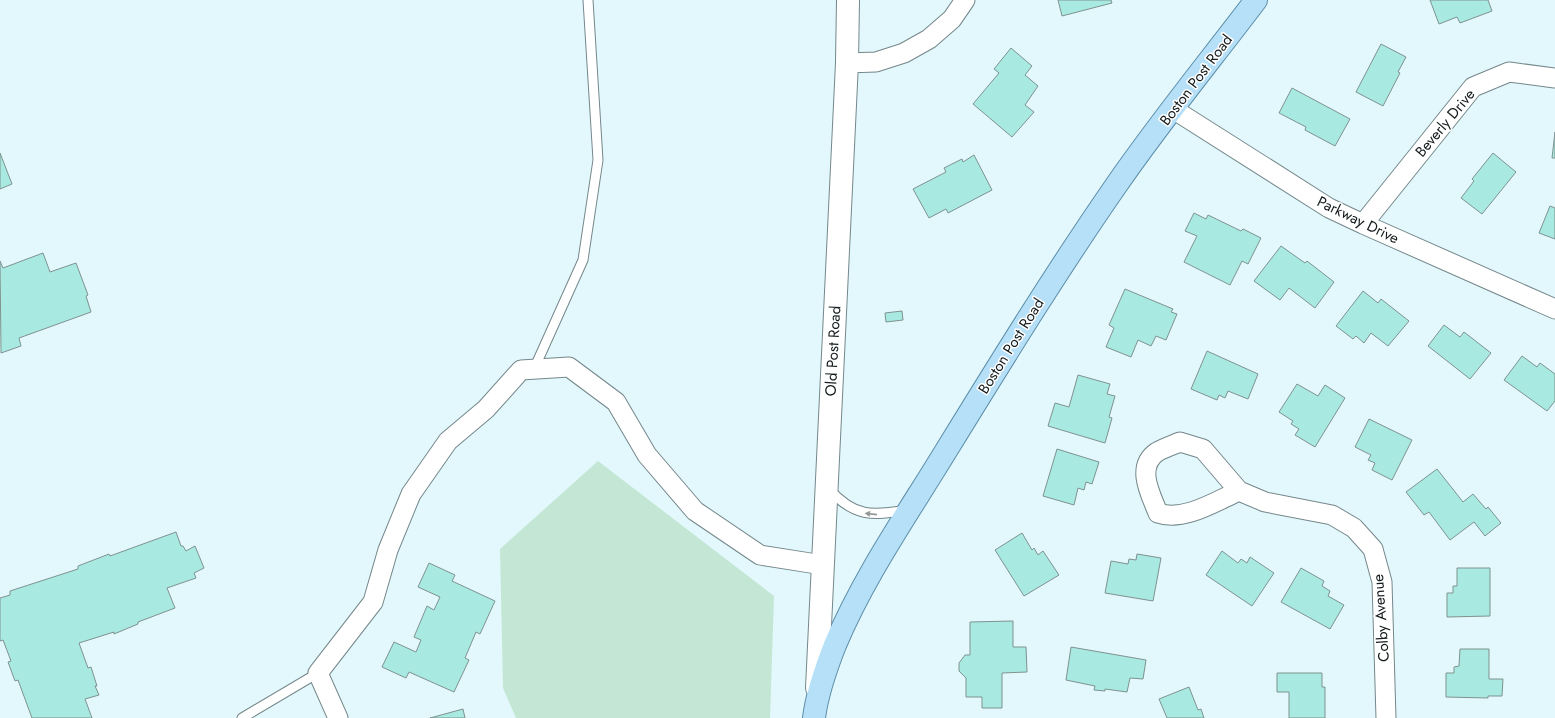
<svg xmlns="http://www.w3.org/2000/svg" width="1555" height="718" viewBox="0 0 1555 718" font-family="Jost,sans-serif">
	<rect width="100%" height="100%" fill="#e3f8fc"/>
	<path fill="#c3e7d4" d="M598,461l176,135 -4,122h-254l-13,-30 -3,-139z"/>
	<path fill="#a8eae2" stroke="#7f928f" d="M1058,0h53l1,3 -50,13z
		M1430,0h58l4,11 -32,12 -3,-6 -18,7z
		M1381,44l25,13 -8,15 2,1 -17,33 -27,-14z
		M1011,48l21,18 -7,9 13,11 -13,19 9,7 -22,25 -39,-33 26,-31 -5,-4z
		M1292,88l58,31 -15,27 -30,-16 1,-3 -27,-14z
		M1555,132v26h-3z
		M0,153l12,31 -12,5z
		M1493,153l23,19 -34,42 -21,-16 13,-17 -2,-2z
		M974,155l18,35 -44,23 -2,-4 -17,9 -16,-29 33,-17 -2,-4 18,-9 1,3z
		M1550,206l5,2v31l-16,-6z
		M1194,213l12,6 2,-4 33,16 2,-2 18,9 -13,26 -6,-3 -12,24 -46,-23 13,-26 -12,-5z
		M1281,246l24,17 2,-2 27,21 -19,26 -26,-20 -9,12 -26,-19z
		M43,253l7,19 26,-9 12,32 -2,1 5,16 -72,26 2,8 -20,7 -1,-92 3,7z
		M1125,289l48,20 -2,3 6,2 -11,26 -10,-4 -5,10 -13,-6 -7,17 -25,-10 8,-19 -5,-3z
		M1363,291l15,12 3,-4 28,22 -21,25 -17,-13 -7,10 -8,-7 -3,3 -17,-13z
		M902,311l1,9 -17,2 -1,-9z
		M1444,325l16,12 4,-5 27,21 -21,26 -42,-33z
		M1207,351l51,23 -10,25 -20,-8 -3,7 -6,-3 -2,5 -26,-11z
		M1522,356l15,11 3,-4 15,11v27l-8,10 -43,-31z
		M1078,375l32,9 -3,10 8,2 -6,21 3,1 -7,25 -57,-17 7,-23 14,4z
		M1297,384l21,12 7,-11 20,13 -30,49 -20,-12 4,-6 -8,-5 2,-3 -14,-9z
		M1369,419l43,21 -20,40 -20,-10 3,-7 -7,-3 3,-5 -16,-8z
		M1057,449l42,13 -7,22 -6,-2 -2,8 -6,-2 -4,17 -31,-9z
		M1437,469l26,33 10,-8 13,15 2,-2 13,16 -16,13 -11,-14 -24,18 -21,-28 -5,3 -18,-23z
		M176,532l5,14h2l3,5 9,-5 9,22 -10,5 2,5 -29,10 8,20 -37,14v2l-24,10v-2l-35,11 9,25 3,-1 6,19h-2l4,9 -14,4 7,19h-60l-14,-38 -3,1 -7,-19 3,-1 -8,-21 -3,1v-43l10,-3v-4l68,-22v-3l31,-12 1,2z
		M1022,533l10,17 2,-2 4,7 5,-4 16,24 -35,21 -29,-46z
		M1222,551l16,12 3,-4 6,4 3,-6 24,16 -22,33 -46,-31z
		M1137,554l24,4 -8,43 -48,-8 6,-32 17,3 1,-5 7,1z
		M429,563l26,12 -3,6 43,20 -15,33 -4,-2 -11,26 4,2 -15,32 -45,-20 -3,6 -24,-11 12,-25 22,10 5,-12 -7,-3 13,-31 7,4 6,-13 -22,-10z
		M1301,568l23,13 -2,5 8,5 -2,5 16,9 -14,24 -49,-27z
		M1457,568h33v48l-43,1v-24h6v-7h4z
		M1013,621v26h13l1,25 -25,1v35h-20v-11h-16v-19l-7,-7v-8l6,-8h5v-33z
		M1071,647l75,13 -3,19 -13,-1 -3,14 -22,-3v2l-11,-1 1,-4 -29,-6z
		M1460,649h29v30h14l-1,17h-14v2l-42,-1v-24h8v-6l5,-1z
		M1277,673h45v14h3v31h-36v-26h-12z
		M1189,687l9,23 3,-1 3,9h-37l-8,-19z
		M463,709l2,9h-35z"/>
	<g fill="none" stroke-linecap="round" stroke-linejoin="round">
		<defs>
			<path id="lane" d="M534,369l49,-109 15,-100 -10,-160
				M829,489c25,28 43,27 77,21
				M242,718l76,-45"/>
			<path id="street" d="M847,63l29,-1 28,-9 25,-14 23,-20 13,-19
				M1173,109l156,99 34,16 192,85
				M1363,224l110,-137 36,-15 46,6
				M1180,442l23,7 36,42c-23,10 -55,31 -81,22 -7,-18 -23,-46 -1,-61 7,-4 16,-7 23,-10z
				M1239,491l26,11 67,13 22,13 19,21 9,33 4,136
				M338,718l-20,-45 55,-71 15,-52 23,-56 37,-53 38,-32 35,-39 48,-3 47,35 31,53 48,56 65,44 63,10"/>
			<path id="secondary" d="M817,688l30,-625 1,-63"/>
			<path id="primary" d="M814,718c3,-25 12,-50 21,-73 27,-64 65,-120 101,-178 58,-94 116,-189 179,-280 44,-64 94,-125 141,-187"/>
		</defs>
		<use href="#lane" stroke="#74878b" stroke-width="11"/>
		<use href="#street" stroke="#74878b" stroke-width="21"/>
		<use href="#secondary" stroke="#74878b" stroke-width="24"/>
		<use href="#primary" stroke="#5c8da8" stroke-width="24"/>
		<use href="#lane" stroke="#fff" stroke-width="9"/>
		<use href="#street" stroke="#fff" stroke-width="19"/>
		<use href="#secondary" stroke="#fff" stroke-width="22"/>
		<use href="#primary" stroke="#b5e0f8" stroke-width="22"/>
	</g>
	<defs><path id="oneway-solid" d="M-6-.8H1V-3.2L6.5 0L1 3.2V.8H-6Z"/></defs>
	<use fill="#959899" href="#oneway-solid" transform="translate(871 514) rotate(-174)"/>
	<g text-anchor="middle" stroke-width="3" stroke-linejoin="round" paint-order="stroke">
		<g font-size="15" fill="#141b1c" stroke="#fff">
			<text transform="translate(1196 80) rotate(-53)" y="5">Boston Post Road</text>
			<text transform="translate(1445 123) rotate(-50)" y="5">Beverly Drive</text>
			<text transform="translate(1358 220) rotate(26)" y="5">Parkway Drive</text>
			<text transform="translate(1011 346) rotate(-58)" y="5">Boston Post Road</text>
			<text transform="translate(833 351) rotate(-87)" y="5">Old Post Road</text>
			<text transform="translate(1381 618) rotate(-94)" y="5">Colby Avenue</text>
		</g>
	</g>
</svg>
